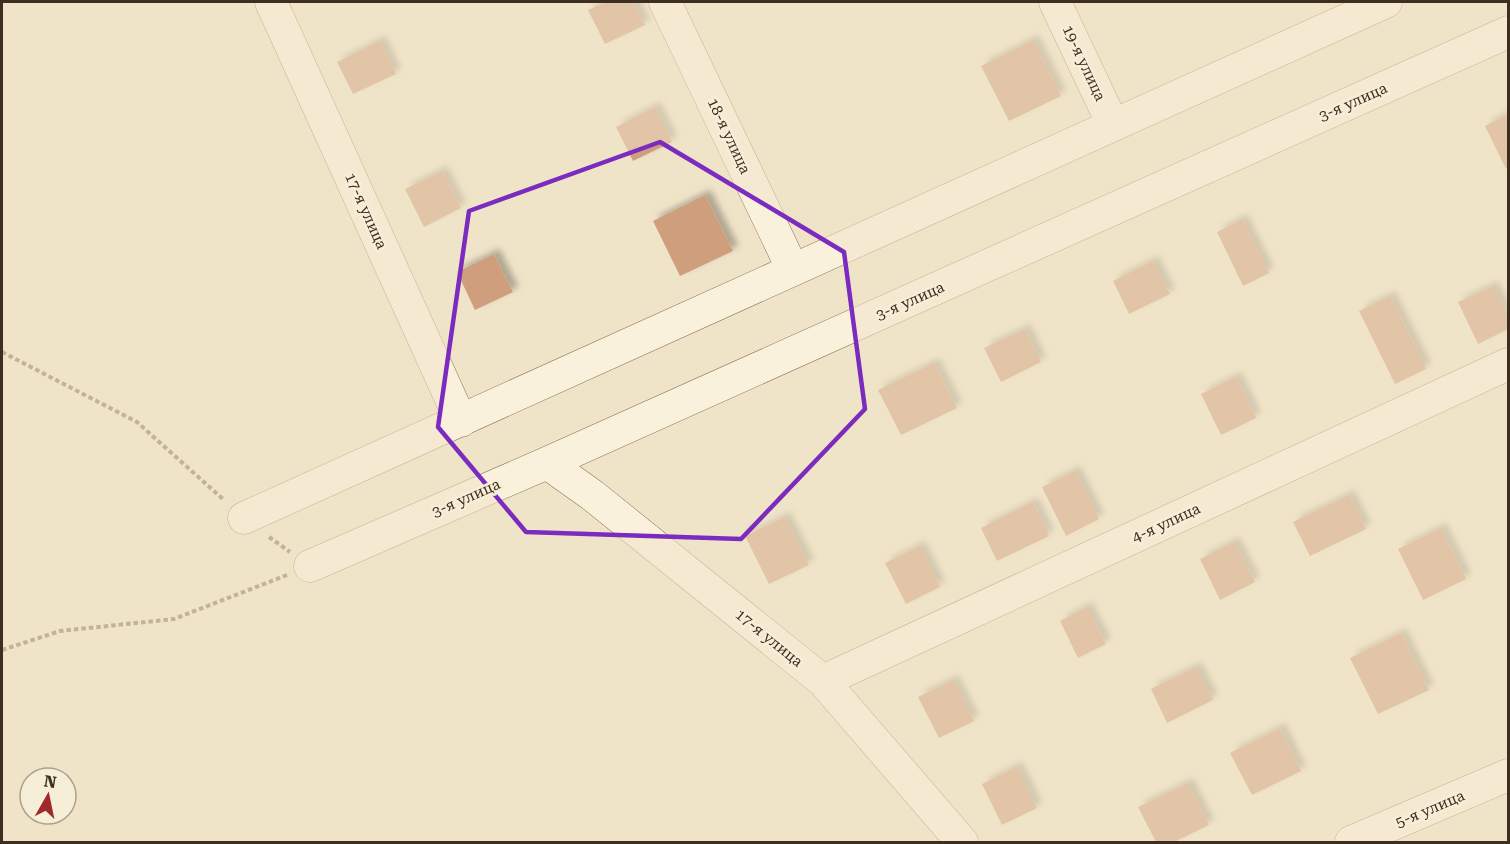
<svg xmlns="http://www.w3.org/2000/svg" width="1510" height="844" viewBox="0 0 1510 844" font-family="'Roboto Serif',serif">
	<defs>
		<filter id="shadow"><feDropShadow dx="5.5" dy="-5.5" stdDeviation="3" flood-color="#0004"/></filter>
	</defs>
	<rect width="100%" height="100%" fill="#f0e4c8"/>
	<path fill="#cf9f7d" filter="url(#shadow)" d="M606,2h27l12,23 -40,19 -17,-34z
		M1033,40l28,56 -52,25 -28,-55z
		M380,41l16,33 -43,20 -16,-32z
		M655,107l17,35 -39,19 -17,-34z
		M1508,114v53l-2,2 -21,-43z
		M442,171l19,37 -37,19 -19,-38z
		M705,195l28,56 -53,25 -27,-55z
		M1242,219l27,54 -26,13 -26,-54z
		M494,254l19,38 -38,18 -18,-38z
		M1153,261l17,33 -41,20 -16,-33z
		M1493,286l15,32v11l-30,15 -20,-42z
		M1390,296l36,73 -31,15 -36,-73z
		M1025,329l16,33 -40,20 -17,-34z
		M934,363l23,45 -56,27 -23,-45z
		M1236,377l20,41 -35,17 -20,-41z
		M1075,471l24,48 -33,17 -24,-49z
		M1349,495l17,34 -56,27 -17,-34z
		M1033,502l16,34 -52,25 -16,-33z
		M785,517l24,48 -40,19 -24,-48z
		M1441,528l25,51 -43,21 -25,-51z
		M1234,542l21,40 -35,18 -20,-41z
		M920,546l20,41 -34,17 -21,-41z
		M1087,607l19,37 -28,14 -18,-37z
		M1401,633l28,57 -51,24 -28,-56z
		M1196,667l17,33 -46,23 -16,-34z
		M953,680l21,41 -35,17 -21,-41z
		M1280,728l21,43 -49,24 -22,-42z
		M1017,767l20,41 -35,17 -20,-41z
		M1188,783l21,42 -35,17h-18l-18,-35z"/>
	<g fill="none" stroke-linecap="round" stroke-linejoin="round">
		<defs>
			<path id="minor" d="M271,2l190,419
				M665,2l128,268
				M1055,2l58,123
				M547,463l45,32 231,186 139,161
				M244,518l1142,-516
				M310,566l237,-103 961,-431
				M823,681l685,-317
				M1351,842l157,-67"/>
		</defs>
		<use href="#minor" stroke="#8d765c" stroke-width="33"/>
		<path stroke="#8d765c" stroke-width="4" stroke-dasharray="4.5 3" stroke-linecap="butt" d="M2,352l135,70 87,78
			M269,537l21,15
			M2,650l58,-19 114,-12 113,-44"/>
		<use href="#minor" stroke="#faf1dc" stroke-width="32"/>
	</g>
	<path d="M0 0H1510V844H0ZM660,142l184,110 21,157 -124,130 -215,-7 -88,-105 31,-216z" fill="#f0e4c8" fill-opacity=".55" fill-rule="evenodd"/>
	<path fill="none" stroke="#7b2cbf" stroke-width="4.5" stroke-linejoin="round" d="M660,142l184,110 21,157 -124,130 -215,-7 -88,-105 31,-216z"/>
	<g text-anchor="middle" stroke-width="5" stroke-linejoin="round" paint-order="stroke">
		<g font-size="15" fill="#3d2e20" stroke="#f7eed8">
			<text transform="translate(1084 63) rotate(65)" y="5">19-я улица</text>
			<text transform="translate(1353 102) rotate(-24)" y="5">3-я улица</text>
			<text transform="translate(729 136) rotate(65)" y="5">18-я улица</text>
			<text transform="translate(366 211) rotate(66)" y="5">17-я улица</text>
			<text transform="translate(910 301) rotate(-24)" y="5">3-я улица</text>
			<text transform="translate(466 498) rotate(-24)" y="5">3-я улица</text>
			<text transform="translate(1166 523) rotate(-25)" y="5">4-я улица</text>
			<text transform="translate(769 638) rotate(39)" y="5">17-я улица</text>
			<text transform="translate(1430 809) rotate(-23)" y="5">5-я улица</text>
		</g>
	</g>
	<rect width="1510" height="844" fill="none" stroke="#3d2e20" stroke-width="6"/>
	<g transform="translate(48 796) rotate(9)"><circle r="28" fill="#f7eed8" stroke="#ada18e" stroke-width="1.5"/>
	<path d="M0-4.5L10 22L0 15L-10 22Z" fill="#9e2a2b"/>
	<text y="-9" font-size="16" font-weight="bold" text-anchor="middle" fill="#3d2e20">N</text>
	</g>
</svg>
